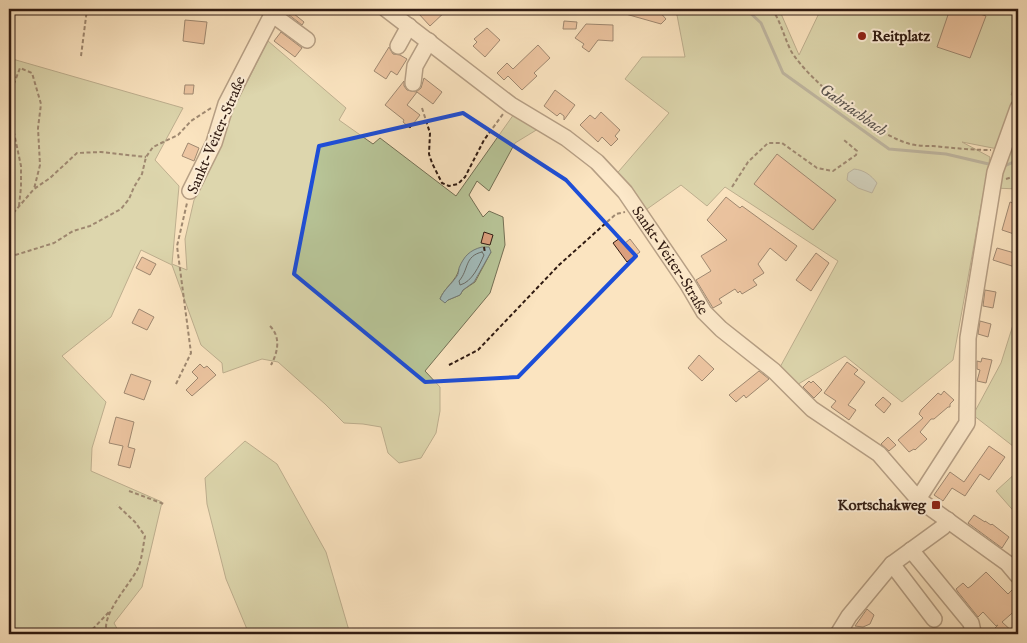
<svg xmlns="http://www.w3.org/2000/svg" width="1027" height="643" viewBox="0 0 1027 643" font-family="'IM FELL English',serif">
	<rect width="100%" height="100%" fill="#fbe4c0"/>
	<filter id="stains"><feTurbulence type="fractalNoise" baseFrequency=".004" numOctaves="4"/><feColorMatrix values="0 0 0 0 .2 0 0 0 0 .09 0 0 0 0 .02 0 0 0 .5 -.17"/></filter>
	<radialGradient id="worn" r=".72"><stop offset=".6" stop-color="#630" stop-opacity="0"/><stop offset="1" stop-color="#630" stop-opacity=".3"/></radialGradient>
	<path fill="#b8c598" stroke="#747055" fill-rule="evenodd" d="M663,9h116l20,46 22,-46h197v66l-7,20 7,-1v95l-24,-1 9,-38 -41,-8 28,15 -37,203 -51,42 -57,-46 -50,30 -16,-17 59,-108 -113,-74 -18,19 -26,-21 -41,29 -27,-36 56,-65 -44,-34 17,-22h43l-8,-42z
		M268,41l78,67 -7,12 34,24 7,-6 76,58 58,-82 24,15 -23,14 -26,48 -12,-10 -8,14 14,22 6,-6 14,6 2,28 -15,48 -65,78 15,16v24l-4,22 -15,25 -22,5 -11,-10 -7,-26 -18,-3 -19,-1 -19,-19 -47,-42 -16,-3 -39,14 -1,-10 -21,-18 -29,-80 -31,-15 -30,67 -49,39 44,46 -14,46 -1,23 71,31 -20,85 -28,36 6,11h-111v-576l174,50 -28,52 24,26 -7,78 15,6 -2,-31 9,-39 21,-42 20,-52zM491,252l-16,30 -12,8 -3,5 -12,5 -8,-1c4,-11 17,-19 19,-30z
		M1018,309v141l-45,-35 28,-52z
		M245,441l32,23 49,88 24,82h-101l-23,-55 -19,-75 -2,-26z
		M1018,471v45l-22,-25z"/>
	<path fill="#a2bcbc" stroke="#747c78" d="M854,169c10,1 17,6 23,14l-5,10 -14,-5 -11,-8 1,-7z
		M482,247h7l2,5 -17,30 -11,8 -3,5 -12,5 -3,3 -5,-4c4,-10 11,-14 17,-23 1,-1 2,-6 2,-8 5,-12 11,-18 23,-21z"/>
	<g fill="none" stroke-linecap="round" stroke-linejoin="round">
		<path stroke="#696c67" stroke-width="1" d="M482,252l2,3c-5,11 -12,27 -24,30l-1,-4c10,-11 5,-25 23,-29z"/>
		<path stroke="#747c78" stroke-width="3" d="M746,9l15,14 22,50 106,76 57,5 47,11
			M1002,167l16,-7"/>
	</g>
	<path fill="#db9f7d" stroke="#301b12" d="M286,9h2l16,13 -2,3 -18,-14z
		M422,9h26l-18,17 -12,-13z
		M615,9h42l9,10 -5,5 -46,-13z
		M950,9h15l21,7 -16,42 -33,-11z
		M185,20l22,2 -3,22 -21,-3z
		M564,21l13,1 -1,7h-13z
		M586,24l27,1v16l-15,-1 -9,12 -7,-5 2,-3 -9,-6z
		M487,28l13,12 -15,17 -12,-11 4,-4 -3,-3z
		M281,32l21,16 -7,9 -21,-16z
		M538,45l12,13 -16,15 3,3 -15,14 -14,-14 -4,4 -7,-7 10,-10 6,6z
		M389,47l4,7 7,1 7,4 -10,16 -6,-4 -5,8 -12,-8z
		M424,78l18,14 -9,12 -16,-12 -10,13 13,10 -10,13 -7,-6 1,-2 -19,-15 19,-24v5l3,4 9,2 5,-4z
		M185,85h9l-1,9h-9z
		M555,90l20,15 -11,15v-4l-4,-3 -3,3 -13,-10z
		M601,112l19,18 -5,6 3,3 -7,7 -9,-9 -4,5 -18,-17 10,-10 5,4z
		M188,143l11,5 -5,13 -12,-5z
		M777,154l59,46 -23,30 -59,-46z
		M726,197l14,11 2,-2 55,40 -11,15 -16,-13 -12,16 6,9 -11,7 4,5 -15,9 -2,-3 -2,2 -3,-4 -16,10 3,4 -9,5 -17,-28 15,-9 -10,-15 26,-16 -20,-20z
		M1010,202l8,3v14l-4,15 -12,-4z
		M484,232l9,3 -3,10 -9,-2z
		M620,238l4,6 6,-5 10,13 -13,10 -14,-19z
		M997,248l21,6v14l-25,-8z
		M816,253l13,10 -18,28 -15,-11z
		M142,257l14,7 -6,11 -14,-7z
		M985,290l11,2 -3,16 -10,-2z
		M139,309l15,8 -7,13 -15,-7z
		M980,321l11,3 -3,13 -10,-3z
		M699,355l15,14 -12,12 -14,-13z
		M982,358l10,2 -6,23 -9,-2 3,-11 -3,-1v-8l4,1z
		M847,362l11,8 -4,4 11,8 -17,23 8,5 -7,10 -18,-13 5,-6 -12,-8z
		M200,364l4,4 3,-2 9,9 -24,21 -6,-6 12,-12 -6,-6z
		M759,371l10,8 -23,19 -2,-3 -8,7 -7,-7z
		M131,374l20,7 -7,19 -20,-7z
		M809,381l2,2 2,-2 9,9 -8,8 -11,-11z
		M944,391l10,9 -4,4v3h-2l-14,12h-3l-11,13 7,7 -12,11 -1,-1 -5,3 -11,-12 25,-22 -4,-4 2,-4 17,-17 3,2z
		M883,397l8,7 -7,9 -9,-8z
		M116,417l18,5 -6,25 7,2 -5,19 -12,-3 5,-19 -14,-3z
		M888,437l8,8 -7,6 -8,-7z
		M989,446l16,11 -16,23 -9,-6 -15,22 -13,-8 -9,13 -9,-6 16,-23 14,10z
		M974,515l11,7v-1l6,4 1,-1 17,13 -7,11 -34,-25z
		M986,572l22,22 4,-4 6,7v11l-16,14 13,12h-26l9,-9 -2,1 -13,-14 -5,5 -20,-25 -2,-3 7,-6 5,5 3,-2z
		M867,609l7,6 -4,9 -7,3 -8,-1z"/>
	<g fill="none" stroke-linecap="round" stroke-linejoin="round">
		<defs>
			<g id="minor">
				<path id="s1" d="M386,9l125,96 55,33 31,24 28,30 62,91 17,29 17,17 53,42 38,38 67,45 39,45 89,64 11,13"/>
				<path d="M273,15l34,25"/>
				<path d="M398,46l11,-20"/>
				<path d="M413,83l2,-17 14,-25"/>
				<path d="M190,191l24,-48 12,-39 49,-95"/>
				<path d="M918,499l49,-76 1,-85 27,-166 23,-64"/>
				<path d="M911,550l60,73 2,9 -2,2"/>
				<path d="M892,564l42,55"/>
				<path d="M838,634l11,-18 43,-52 51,-37 5,-7"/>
			</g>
		</defs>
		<use href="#minor" stroke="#634d3e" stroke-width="18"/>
		<path stroke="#301b12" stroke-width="2" stroke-dasharray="4 2.5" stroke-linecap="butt" d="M772,9c9,13 12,28 19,42 18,30 85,84 119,93 8,2 16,2 23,2 20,2 39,4 58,4
			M81,56l6,-47
			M422,108l8,25 -1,21 3,9 10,20 7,3 9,-2 7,-7 19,-37 19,-26
			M1006,179l12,-4
			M732,187l16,-25 20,-19h14l35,25 16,3 23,-16 1,-4 -13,-11
			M19,206l2,-19v-21l-8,-38 -3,-34 10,-26 12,5 9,31 -3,24 2,37 -6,24
			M9,218l25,-29 16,-11 27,-25 24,-1 45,5
			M484,247l1,6
			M9,257l45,-14 19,-12 17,-5 31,-17 8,-10 5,-12 8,-13 4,-17 7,-10 25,-12 13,-14 20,-13
			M270,326c11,11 8,26 1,39
			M449,365l29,-15 81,-85 57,-51 9,-2
			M176,384l15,-31 -14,-107 10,-43
			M129,491l35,13
			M88,634l21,-22
			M107,634c-7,-19 23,-49 31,-66 4,-9 5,-22 7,-32l-10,-14 -18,-17"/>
		<use href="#minor" stroke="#fcedd6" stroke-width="15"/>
	</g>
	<path d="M0 0H1027V643H0ZM463,113l103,67 70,76 -118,121 -93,5 -131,-108 25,-128z" fill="#fbe4c0" fill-opacity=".55" fill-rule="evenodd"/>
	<path fill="none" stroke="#1d4ed8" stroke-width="4" stroke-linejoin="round" d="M463,113l103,67 70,76 -118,121 -93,5 -131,-108 25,-128z"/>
	<g fill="#8f2418" stroke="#fcedd6" stroke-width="2">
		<circle cx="862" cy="36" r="5"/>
		<rect x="931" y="500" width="10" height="10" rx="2.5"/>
	</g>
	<g text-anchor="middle" stroke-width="4" stroke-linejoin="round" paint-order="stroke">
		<g font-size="15" font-weight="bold" fill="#301b12" stroke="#fcedd6" text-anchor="start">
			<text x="872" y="41">Reitplatz</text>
			<text x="926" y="510" text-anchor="end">Kortschakweg</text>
		</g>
		<g font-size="15" fill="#301b12" stroke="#fcedd6">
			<text transform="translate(216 135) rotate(-67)" y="5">Sankt-Veiter-Straße</text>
			<text dy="5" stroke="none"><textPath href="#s1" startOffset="384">Sankt-Veiter-Straße</textPath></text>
		</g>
		<g font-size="16" font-style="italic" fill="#58534e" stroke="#fcedd6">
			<text transform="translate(854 109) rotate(35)" y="6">Gabriachbach</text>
		</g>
	</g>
	<rect width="1027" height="643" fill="none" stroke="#fbe4c0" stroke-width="30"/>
	<rect x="10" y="10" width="1007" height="623" fill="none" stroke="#301b12" stroke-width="2.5"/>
	<rect x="15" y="15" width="997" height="613" fill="none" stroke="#301b12"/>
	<rect width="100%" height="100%" filter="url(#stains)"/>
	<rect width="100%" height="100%" fill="url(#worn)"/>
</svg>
